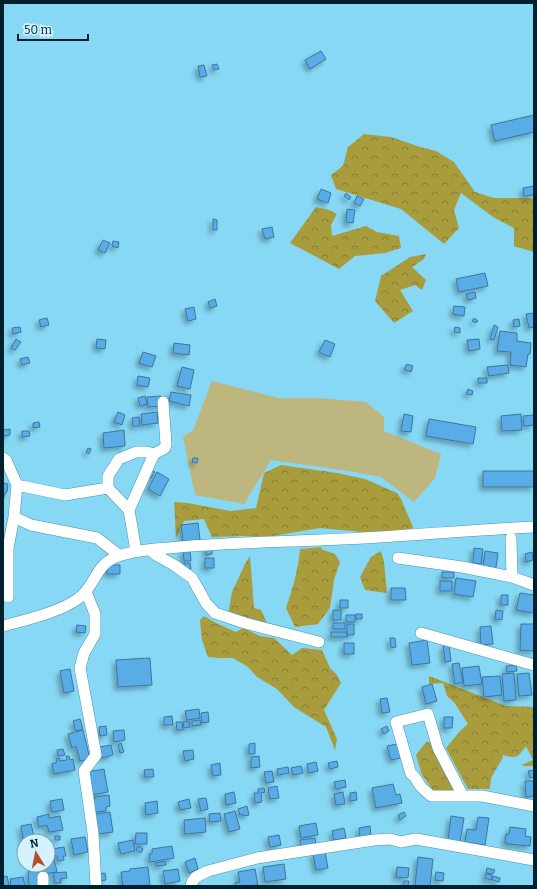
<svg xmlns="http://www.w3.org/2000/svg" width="537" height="889" viewBox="0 0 537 889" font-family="Bitter,serif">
	<defs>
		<pattern id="forest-crowns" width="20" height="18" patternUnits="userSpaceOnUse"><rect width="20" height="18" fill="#a99c3c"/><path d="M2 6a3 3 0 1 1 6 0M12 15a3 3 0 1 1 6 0" fill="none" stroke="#877f33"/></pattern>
		<filter id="shadow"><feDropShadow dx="-3.5" dy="3.5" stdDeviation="2" flood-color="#0004"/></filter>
	</defs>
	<rect width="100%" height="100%" fill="#87d8f4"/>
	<path fill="#bdb67f" d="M212,381l66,17h39l49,4 18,15v14l57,23 -6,24 -21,24 -33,-25 -32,-6 -78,-11 -27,44 -49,-9 -12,-58 10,-7z"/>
	<path fill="url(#forest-crowns)" d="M364,134l27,3 29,10 16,4 18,11 21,30 19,6h34l6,1v53l-20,-6v-18l-21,-11 -32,-24 -7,17 5,18 -15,16 -43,-35 -65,-20 -5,-14 12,-9 5,-19z
		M316,207l13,3 8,4 -6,11 1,11 34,-10 11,6 22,4 2,12 -16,5 -30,3 -16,13 -49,-26z
		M426,254l-2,5 -12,8 14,13 -4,10 -7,-5 -15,5 13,21 -19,12 -19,-22 6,-25 29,-19z
		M281,465l56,8 28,6 32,14 4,6 12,28 -3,8 -37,-1 -21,-3 -32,-3 -53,9 -25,-1 -30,1 -8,-18 -20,2 -8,17 -2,-36 14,1 42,8 26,-3 8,-35z
		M321,547v2l14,5 5,8 -6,18 -4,28 -12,16 -23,3 -9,-19c7,-20 12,-38 14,-59z
		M381,551l3,11 3,31 -22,-3 -5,-13 11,-20z
		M250,556l4,52 7,2 6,13h-21l-18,-8 4,-23 13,-28z
		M204,616l14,8 18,8 7,-4 17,8 14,2 18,17 10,-7 20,2 8,18 7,7 4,8 -17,27 13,29 -2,11 -9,-23 -32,-20 -17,-18 -20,-12 -9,-10 -15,-9h-14l-11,-1 -6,-17 -2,-20z
		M429,676l77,30 28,1v59h-8l-5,-1 12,-5 -7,-14c-9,12 -9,13 -23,9l-1,4 -11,19 -1,11h-22l-22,-41 14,-17 8,-7 -14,-22 -7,-6 -4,-13 -14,1z
		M432,740l26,52 -25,-2 -11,-15 -6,-20 11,-14 1,2z"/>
	<path fill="#5aace6" stroke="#3c769e" filter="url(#shadow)" d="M321,51l5,8 -16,10 -5,-9z
		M217,64l2,5 -5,1 -2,-5z
		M204,65l3,11 -7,1 -2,-11z
		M534,115v17l-39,9 -4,-16z
		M534,186v9l-10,1 -1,-8z
		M321,189l10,4 -3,10 -11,-4z
		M346,193l5,4 -2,3 -5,-4z
		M357,196l7,3 -4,7 -6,-3z
		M347,209l8,1 -2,13 -7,-1z
		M213,219l4,1v10h-4z
		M272,227l2,10 -9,2 -3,-10z
		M103,240l7,3 -5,10 -7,-3z
		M113,241l6,1 -1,6 -6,-2z
		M485,273l3,13 -29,6 -3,-13z
		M475,292l1,6 -8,2 -2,-6z
		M215,299l2,7 -7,2 -2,-6z
		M454,306l11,1 -1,9 -11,-2z
		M194,307l2,12 -8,2 -3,-12z
		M534,313v14l-5,1 -3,-14z
		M47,318l2,7 -8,2 -2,-7z
		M474,318l4,3 -2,2 -4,-2z
		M519,319l1,7 -6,1 -1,-7z
		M494,325l4,2 -4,13 -4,-1z
		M20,327l1,5 -8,2 -1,-6z
		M455,327l5,1v5l-6,-1z
		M500,331l17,2v8l14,2 -1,11h-2l-2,13 -16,-2 1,-13 -14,-1z
		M16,339l5,3 -6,8 -4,-2z
		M97,339l9,1 -1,9 -9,-1z
		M479,339l1,10 -11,2 -2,-11z
		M325,340l10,4 -5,13 -11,-5z
		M174,343l16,2 -1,10 -16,-2z
		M143,352l13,4 -4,11 -13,-4z
		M28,357l2,6 -8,2 -2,-6z
		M407,364l6,2 -2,6 -7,-3z
		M508,365l1,8 -20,3 -2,-9z
		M182,367l12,3 -4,19 -13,-3z
		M138,376l12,2 -2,9 -11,-2z
		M478,378h9v5h-9z
		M468,389l5,2 -1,4 -6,-1z
		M171,392l20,3 -2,11 -20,-5z
		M145,396l2,8 -7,2 -2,-8z
		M161,396l1,10 -14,1 -1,-10z
		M118,412l7,3 -3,10 -8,-3z
		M157,412l1,11 -16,2 -1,-11z
		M404,414l9,2 -2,16 -10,-1z
		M521,414l1,16 -20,1 -1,-15z
		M534,415v10l-10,1 -1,-10z
		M139,417l1,9h-7l-1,-8z
		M429,419l47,8 -3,17 -47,-8z
		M39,422l1,5 -7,1v-5z
		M10,429v6l-6,1 -1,-6z
		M124,430l1,16 -21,2 -1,-15z
		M22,431h7l1,5 -8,1z
		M88,448l3,1 -2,5 -3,-2z
		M193,458h5l-1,5 -5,-1z
		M152,470l3,2 -4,6 -3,-2z
		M483,471h51v16h-51z
		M157,472l12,7 -9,17 -12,-7z
		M3,483l5,1 -1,8 -2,1 -2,8z
		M198,523l2,17 -17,2 -2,-17z
		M206,547h6v7l-6,1z
		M474,548l9,1 -2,15 -8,-1z
		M183,550h7l1,11h-7z
		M485,551l13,2 -2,15 -13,-2z
		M532,552l1,8 -7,2 -1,-8z
		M205,558h9v10h-9z
		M184,563h6l1,6h-7z
		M107,565h13v9h-13z
		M442,572h12v6h-12z
		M456,578l20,3 -3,16 -19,-3z
		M440,581h12v10h-12z
		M391,588h14l1,12h-15z
		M520,593l14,2v18l-18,-3z
		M501,595h7v10h-7z
		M340,600h8v8h-8z
		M333,610h8v10h-8z
		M496,610l7,1 -1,9 -7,-1z
		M356,614h6v5h-6z
		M346,615h9v7h-9z
		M333,623h12v6h-12z
		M347,624h7v11h-7z
		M521,624h13v27l-14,-1z
		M77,625l9,1 -1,7 -9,-1z
		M491,626l2,18 -12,1 -1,-18z
		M331,632h16v5h-16z
		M390,638h5l1,9 -5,1z
		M427,640l3,23 -18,2 -3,-22z
		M344,643h10v11h-10z
		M449,645l2,16 -6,1 -2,-16z
		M150,658l2,27 -34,2 -2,-27z
		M459,663l4,19 -8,2 -3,-20z
		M516,665l1,6 -10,1 -1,-6z
		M479,666l3,18 -18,2 -2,-18z
		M70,669l4,22 -10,2 -4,-22z
		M514,673l2,27 -12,1 -2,-27z
		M529,673l3,22 -13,1 -2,-22z
		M500,676l2,19 -18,2 -2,-20z
		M432,684l5,17 -11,3 -4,-17z
		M387,698l3,14 -8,1 -2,-14z
		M199,709l1,9 -13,2 -2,-9z
		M208,712l1,10 -7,1 -1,-10z
		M172,716l1,9h-9v-8z
		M444,717h9l-1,11h-8z
		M80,719l3,10 -7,2 -3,-10z
		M200,720l1,5 -9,1v-5z
		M189,721l1,6 -6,1 -1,-6z
		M176,722h6l1,8h-6z
		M106,726l1,9 -7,1 -1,-9z
		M387,726l2,5 -5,3 -3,-5z
		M83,730l7,29 -10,2 -4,-15 -4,2 -4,-14z
		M124,730l1,10 -11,2 -1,-11z
		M121,743l3,9 -4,1 -2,-8z
		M255,743v11h-6v-10z
		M397,744l4,14 -10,2 -4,-14z
		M111,745l2,10 -11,3 -2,-11z
		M63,749l2,6 -7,1 -1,-6z
		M193,750l1,9 -9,2 -2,-10z
		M66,756h3l1,4 3,-1 2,11 -21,4 -2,-10 5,-2 -1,-3 3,-1 1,3 7,-1z
		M259,756l1,11 -9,1v-11z
		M337,761l1,6 -8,2 -2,-6z
		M316,762l2,9 -9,2 -2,-9z
		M220,763l1,12 -8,1 -2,-11z
		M301,766l2,7 -10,2 -2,-7z
		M288,767l1,6 -11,2 -1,-6z
		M104,769l4,23 -16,3 -5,-23z
		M153,769l1,8h-9l-1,-7z
		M534,770v7l-4,1 -2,-7z
		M272,771l2,11 -8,1 -2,-11z
		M345,780l1,7 -10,2 -2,-7z
		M525,781h9v15l-8,1z
		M393,784l3,11 4,-1 2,9 -26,5 -4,-20z
		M277,786l2,12 -9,1 -2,-11z
		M264,788l1,4 -4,1 1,9 -7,1 -1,-10h5l-1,-4z
		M234,792l2,11 -10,2 -1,-11z
		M343,792l2,12 -9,1 -2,-11z
		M356,792l1,8 -7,1v-8z
		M109,795l1,11 -4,1v4l-13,1 -1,-13h3v-2z
		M206,798l2,11 -7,2 -3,-12z
		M62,799l2,11 -12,2 -2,-11z
		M189,799l2,9 -11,2 -2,-8z
		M157,801l1,12 -12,2 -1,-12z
		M247,806l2,9 -6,1v-2l-3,1 -2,-6z
		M235,811l5,18 -11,3 -5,-18z
		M110,812l3,20 -15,2 -3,-20z
		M404,812l2,4 -6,4 -2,-5z
		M220,813l1,8 -11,1 -1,-8z
		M49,814v4l11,-2 3,14 -14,2 -2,-7 -8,2 -2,-10z
		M451,816l13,2 -4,24 -12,-2z
		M478,817l11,1 -4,27 -20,-3 2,-13 9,1z
		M205,818l1,14 -21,2 -1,-14z
		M316,823l2,12 -17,3 -2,-12z
		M31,824l4,17h-11v2l-3,-17z
		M370,826l1,11 -11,1 -1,-10z
		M510,827l16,2 -1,7 6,1 -1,9 -22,-2v-1h-3l1,-9h3z
		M344,828l2,10 -12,2 -2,-9z
		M136,833h11v11h-12z
		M279,835l2,10 -11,2 -2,-10z
		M55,836h5v4h-5z
		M85,837l3,15 -14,3 -3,-16z
		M315,838l1,7 -15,5 -1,-10z
		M133,840l2,11 -14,3 -3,-11z
		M138,846l5,3 -2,4 -5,-3z
		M172,846l2,12 -24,4 -1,-8h3v-5z
		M64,847l2,9h-3l1,4 -6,1 -1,-5h-3l-2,-7z
		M325,852l3,16 -12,2 -3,-16z
		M418,857l15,2 -3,27h-15z
		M54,858l3,14 -14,2 -1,-9h6v-6z
		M195,858l3,11 -9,4 -4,-11z
		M165,861l1,4 -10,1v-3z
		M284,864l2,15 -21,3 -2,-15z
		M148,867l2,18 -27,1 -2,-14 9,-1v-2z
		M397,867l12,1 -1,10 -12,-1z
		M487,868l8,2 -2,4 -7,-1z
		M178,869l2,12 -15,3 -2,-13z
		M255,869l3,16 -23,1v-3l5,-1 -2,-10z
		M38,870l2,16h-11l-1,-15z
		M66,872l1,6 -7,1 1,4h-6l-2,-10z
		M436,872l8,1 -1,8 -8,-1z
		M105,873l1,7 -6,1 -2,-7z
		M486,874l6,1 -1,5 -6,-2z
		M7,876l2,9 -6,1v-9z
		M493,876l7,2 -1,4 -7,-2z
		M23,877l2,9h-14l-1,-7z
		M404,881h5l-1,5h-5z"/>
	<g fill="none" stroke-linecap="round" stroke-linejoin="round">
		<defs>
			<path id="street" d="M3,458l3,2 11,25 -3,32 -6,31v49
				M17,485l48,10 43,-7
				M129,510l-21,-22v-12l11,-17 17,-7h11l7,2
				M14,517l17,8 66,13 22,17
				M511,538l1,39
				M150,550l6,5 18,10 18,13 14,25 9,10 30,10 74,19
				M136,551l-7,-41 25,-56 11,-6 1,-4 -3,-42
				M398,558l64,9 50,10 22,8
				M86,592l9,22v20l-11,19 -4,15 16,87 -12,16 9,62 3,53
				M3,626c22,-6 58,-14 76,-28 19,-14 14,-35 43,-43 18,-6 38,-6 57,-8 47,-4 94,-5 141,-7 72,-2 143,-10 214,-13
				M421,633l113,32
				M463,796l-25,-48 -10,-34 -32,8 15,52 3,2 7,11 10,9h51l52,10
				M43,877v9
				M191,886l1,-4 4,-5 12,-6 49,-13 117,-18 16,-1 11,3 15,-3 118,21"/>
		</defs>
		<use href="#street" stroke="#4295af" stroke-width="12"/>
		<use href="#street" stroke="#fff" stroke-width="11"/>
	</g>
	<rect width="537" height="889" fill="none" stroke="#00212b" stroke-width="8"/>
	<g transform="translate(36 853) rotate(350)"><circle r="19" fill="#d3f2fd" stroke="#7f9ea9"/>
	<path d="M0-3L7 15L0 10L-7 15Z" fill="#b75025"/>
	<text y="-6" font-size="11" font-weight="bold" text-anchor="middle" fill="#00212b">N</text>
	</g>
	<path d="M18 34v6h70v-6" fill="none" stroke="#00212b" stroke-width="2"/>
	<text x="24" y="34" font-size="12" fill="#00212b" stroke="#d3f2fd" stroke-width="3" paint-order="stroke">50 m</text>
</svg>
